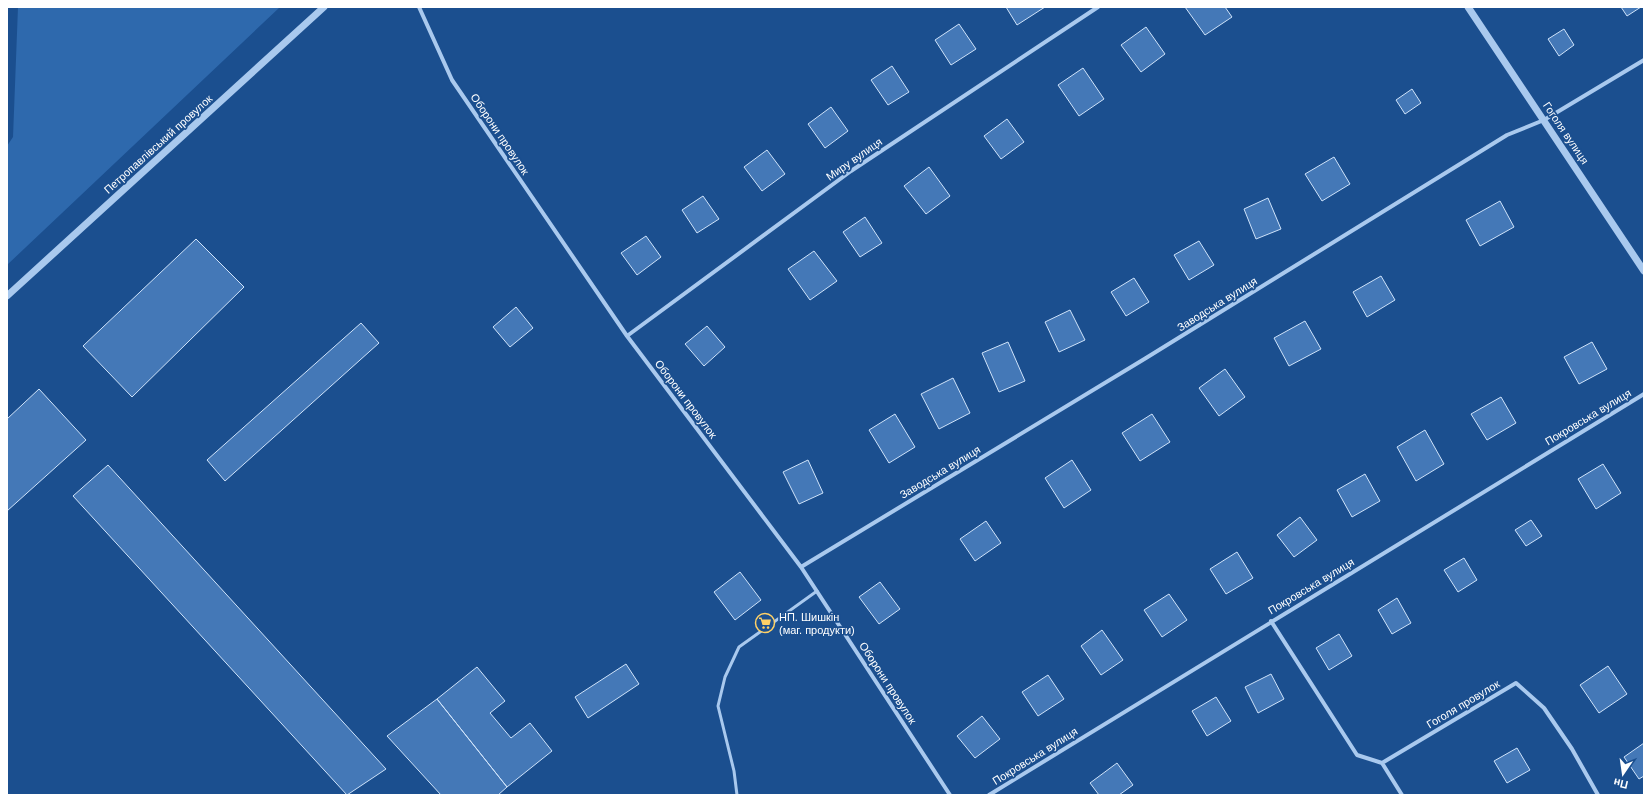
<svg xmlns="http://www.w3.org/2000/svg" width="1651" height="802" viewBox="0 0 1651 802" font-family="Arial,sans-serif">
	<rect width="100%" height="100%" fill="#1b4f8f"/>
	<path fill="#2e69ad" d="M18,7h262l-273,258v-119l6,-9z"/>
	<path fill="#4478b7" stroke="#cfe3fa" d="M1006,7h39l-28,18z
		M1185,7h40l7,10 -27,18z
		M1621,7h20l-14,9z
		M959,24l17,25 -25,16 -16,-25z
		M1146,27l19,27 -24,18 -20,-27z
		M1564,29l10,16 -15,11 -11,-17z
		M892,66l17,26 -21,13 -17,-25z
		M1083,68l21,31 -25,17 -21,-31z
		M1412,89l9,14 -16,11 -9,-14z
		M831,107l17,24 -23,17 -17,-24z
		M1007,119l17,23 -23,17 -17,-23z
		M767,150l18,24 -23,17 -18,-24z
		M1334,157l16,27 -28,17 -17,-27z
		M929,167l21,29 -24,18 -22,-28z
		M703,196l16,23 -22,14 -15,-23z
		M1268,198l13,31 -25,10 -12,-30z
		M1500,201l14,26 -34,19 -14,-26z
		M865,217l17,26 -22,14 -17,-25z
		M646,236l15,21 -24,18 -16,-22z
		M196,239l48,48 -112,110 -49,-51z
		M1199,241l15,24 -25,15 -15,-25z
		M814,251l23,30 -27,19 -22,-31z
		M1381,276l14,24 -28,17 -14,-25z
		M1134,278l15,24 -23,14 -15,-24z
		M516,307l17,21 -23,19 -17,-20z
		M1070,310l15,30 -26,12 -14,-30z
		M1305,321l16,28 -32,17 -15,-28z
		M361,323l18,20 -154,138 -18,-21z
		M707,326l18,21 -21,19 -19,-22z
		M1008,342l17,39 -26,11 -17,-39z
		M1592,342l15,27 -28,15 -15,-27z
		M1225,369l20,28 -26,19 -20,-28z
		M953,378l17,35 -31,16 -18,-35z
		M39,389l47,51 -79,71v-92z
		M1501,397l15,26 -29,17 -16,-26z
		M895,414l20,33 -26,16 -20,-33z
		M1152,414l18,28 -30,19 -18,-28z
		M1425,430l19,34 -28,17 -19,-34z
		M808,460l15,33 -24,11 -16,-32z
		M1072,460l19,30 -27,18 -19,-30z
		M1603,464l18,29 -25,16 -18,-30z
		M108,465l278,304 -39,26 -274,-299z
		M1365,474l15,27 -28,16 -15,-27z
		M1300,517l17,23 -23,17 -17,-22z
		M1531,520l11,16 -16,10 -11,-16z
		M986,521l15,22 -26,18 -15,-22z
		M1237,552l16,26 -27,16 -16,-25z
		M1464,558l13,22 -19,12 -14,-22z
		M740,572l21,28 -26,20 -21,-28z
		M880,582l20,27 -21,15 -20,-27z
		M1169,594l18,26 -25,17 -18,-27z
		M1397,598l14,25 -19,11 -14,-24z
		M1102,630l21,30 -22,15 -20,-29z
		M1339,634l13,22 -23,14 -13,-22z
		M626,664l13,20 -51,34 -13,-21z
		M1608,666l19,28 -28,19 -19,-28z
		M477,667l28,34 -15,12 21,25 19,-15 22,28 -45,36 -70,-88z
		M1271,674l13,25 -26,14 -13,-26z
		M1048,675l16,24 -26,17 -16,-24z
		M1216,697l15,24 -24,15 -15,-25z
		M437,699l70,88 -9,8h-57l-54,-59z
		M982,716l18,23 -25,19 -18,-22z
		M1644,743v33l-5,3 -15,-22z
		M1517,748l13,22 -23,13 -13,-22z
		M1117,763l16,22 -14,10h-20l-9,-12z"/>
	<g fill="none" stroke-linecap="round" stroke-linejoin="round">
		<path stroke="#a9c9ee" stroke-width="3" d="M737,795l-3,-24 -16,-65 7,-29 14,-30 78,-56"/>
		<path stroke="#a9c9ee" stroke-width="4" d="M419,7l33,73 175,256 174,231 149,228
			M627,336l224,-165 247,-164
			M801,567l345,-209 361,-223 37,-15 100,-60
			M1271,621l86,134 25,8 134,-80 28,25 28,41 26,46
			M1382,763l20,32
			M989,795l655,-401"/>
		<path stroke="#a9c9ee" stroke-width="7" d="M1468,7l176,264
			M7,296l317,-289"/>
	</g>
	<defs>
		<symbol id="supermarket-ring" viewBox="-11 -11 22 22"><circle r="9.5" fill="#1b4f8f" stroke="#ffd166" stroke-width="1.5"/><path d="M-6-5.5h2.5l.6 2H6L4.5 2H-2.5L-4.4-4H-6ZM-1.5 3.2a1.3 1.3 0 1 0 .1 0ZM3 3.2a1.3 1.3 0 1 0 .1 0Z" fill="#ffd166"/></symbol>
	</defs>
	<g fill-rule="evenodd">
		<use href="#supermarket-ring" x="754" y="612" width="22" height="22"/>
	</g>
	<g text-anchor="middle" stroke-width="3.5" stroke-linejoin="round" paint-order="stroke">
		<g font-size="11" fill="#fff" stroke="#1b4f8f">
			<text transform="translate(1566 133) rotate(56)" y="4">Гоголя вулиця</text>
			<text transform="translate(500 134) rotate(56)" y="4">Оборони провулок</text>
			<text transform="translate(158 144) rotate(-42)" y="4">Петропавлівський провулок</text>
			<text transform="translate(854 159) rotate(-35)" y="4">Миру вулиця</text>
			<text transform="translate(1217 304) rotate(-32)" y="4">Заводська вулиця</text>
			<text transform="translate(686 399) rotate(53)" y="4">Оборони провулок</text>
			<text transform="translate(1588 417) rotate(-31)" y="4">Покровська вулиця</text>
			<text transform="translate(940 472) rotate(-31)" y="4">Заводська вулиця</text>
			<text transform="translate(1311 586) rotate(-31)" y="4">Покровська вулиця</text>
			<text transform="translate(888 683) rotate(57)" y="4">Оборони провулок</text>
			<text transform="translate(1463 704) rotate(-31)" y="4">Гоголя провулок</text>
			<text transform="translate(1035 756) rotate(-32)" y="4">Покровська вулиця</text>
		</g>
		<g font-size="11" fill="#fff" stroke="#1b4f8f" text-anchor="start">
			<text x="779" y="621">НП. Шишкін<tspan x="779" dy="13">(маг. продукти)</tspan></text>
		</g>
	</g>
	<rect width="1651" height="802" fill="none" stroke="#ffffff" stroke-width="16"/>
	<g transform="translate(1623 774) rotate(193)" stroke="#1b4f8f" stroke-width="3" paint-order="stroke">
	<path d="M0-3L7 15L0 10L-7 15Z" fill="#ffffff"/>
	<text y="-6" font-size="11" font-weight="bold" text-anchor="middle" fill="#ffffff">Пн</text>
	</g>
</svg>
